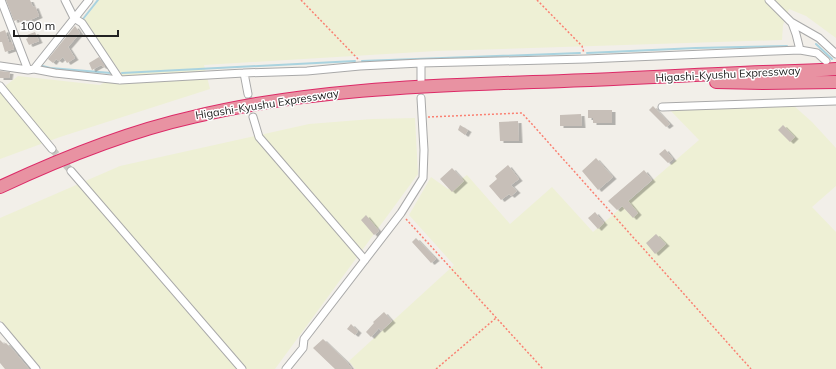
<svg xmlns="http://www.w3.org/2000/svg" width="836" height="369" viewBox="0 0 836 369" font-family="Mulish,sans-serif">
	<defs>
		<filter id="shadow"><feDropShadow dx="3.5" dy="2" stdDeviation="0" flood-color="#0004"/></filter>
	</defs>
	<rect width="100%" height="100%" fill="#f2efe9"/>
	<path fill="#eef0d5" d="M99,0h737v38l-30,-22 -17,-7 -6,16 -1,15 -346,11 -232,14 6,24 -150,48 -60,22v-73l4,1 14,-11 82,9 21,-12 -37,-53z
		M793,105l19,17 24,26v38l-24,21 24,25v137h-481l-6,-8 105,-96 -45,-50 22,-38 17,12 19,-14 43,49 42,-37 41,45 106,-92 -30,-31z
		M415,118l3,56 -143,195h-233l-42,-49v-102l120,-52 189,-42 63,-5z"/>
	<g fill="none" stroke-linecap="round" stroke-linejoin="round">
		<path stroke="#aad3df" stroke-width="2" d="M83,19l15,-19
			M816,44l16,15
			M587,53l109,-5 91,-2
			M362,61l218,-8
			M39,65l11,3 61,5
			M122,73l233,-12"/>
	</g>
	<path fill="#c7bfb8" filter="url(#shadow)" d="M6,0h24l3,7 2,-1 4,10 -18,8 -2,-5 -5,2z
		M75,26l5,7 -12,14 7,11 -8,5 -4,-6 -4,4 -3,-2 -3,4 -5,-4z
		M5,30l4,12h3l2,7 -9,3 -3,-10h-2v-10z
		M35,32l4,9 -10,4 -3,-6 2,-1 -1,-3z
		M99,57l6,9 -2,1 -2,-2 -9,5 -3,-7z
		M0,71l10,1 -1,6h-9z
		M653,106l17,18 -4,3 -17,-17z
		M588,110h24v13h-19v-5h-5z
		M581,114l1,12h-22v-11z
		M518,121l1,20h-19l-1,-19z
		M460,125l8,5 -3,5 -7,-5z
		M783,125l12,12 -5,5 -12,-12z
		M665,149l8,10 -5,4 -9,-9z
		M596,158l17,19 -15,13 -16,-19z
		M508,165l11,14 -8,6 6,6 -6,5 -2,-2 -8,6 -12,-14 8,-7 -2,-3z
		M452,168l12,13 -12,11 -12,-13z
		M644,170l8,10 -24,21 10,12 -5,5 -11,-12 -5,4 -9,-9z
		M595,212l9,11 -6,6 -10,-11z
		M366,215l13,16 -5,4 -13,-15z
		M656,234l10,10 -11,10 -9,-11z
		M416,238l20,21 -5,4 -19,-21z
		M384,312l8,9 -11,10 -2,-3 -8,9 -5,-5 8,-9 -1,-1z
		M351,324l7,7 -3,4 -8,-6z
		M323,339l23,22 6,8h-17l-22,-21z
		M0,340l4,4 2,-1 7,7 16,19h-24l-5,-6z"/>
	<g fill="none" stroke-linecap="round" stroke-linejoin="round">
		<path stroke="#c8c6c1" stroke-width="7" stroke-dasharray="7 3.5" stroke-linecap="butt" d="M248,94l5,23
			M52,149l19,22"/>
		<defs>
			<path id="street" d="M1,0l27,70
				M65,0l9,18 8,5 38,57
				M769,0l22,22 28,16 17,16
				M792,23l4,11 4,16
				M0,66l28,4 6,-1 21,4 65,7 124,-7 63,-2 53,-5 61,-3 165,-4 214,-9 17,3 9,8
				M34,69l55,-69
				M244,73l4,21
				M421,80v-17
				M0,86l52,63
				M662,107l174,-6
				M253,117l6,20 106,123
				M71,171l171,198
				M0,326l36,43
				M286,369l17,-21 1,-9 97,-126 22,-35 1,-28 -3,-52"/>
			<path id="highway" d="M716,82l47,1 73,-1
				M0,187c62,-29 126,-55 193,-70 111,-27 225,-31 340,-35 77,-2 153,-7 230,-10 25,-1 49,-1 73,-3"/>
		</defs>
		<use href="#street" stroke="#a9a9a9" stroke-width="9"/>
		<use href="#highway" stroke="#dc2a67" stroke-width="14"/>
		<path stroke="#fa8072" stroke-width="1.5" stroke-dasharray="2 2" stroke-linecap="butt" d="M301,0l57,59
			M537,0l45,46 2,7
			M428,117l94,-4 229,256
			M406,219l137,150
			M436,369l60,-51"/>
		<use href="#street" stroke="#fff" stroke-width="7"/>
		<use href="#highway" stroke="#e892a2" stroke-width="12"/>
	</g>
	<g text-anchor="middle" stroke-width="3" stroke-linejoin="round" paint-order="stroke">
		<g font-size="11" fill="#222" stroke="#fff">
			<text transform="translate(728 74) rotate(-3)" y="4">Higashi-Kyushu Expressway</text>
			<text transform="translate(267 104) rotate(-9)" y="4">Higashi-Kyushu Expressway</text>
		</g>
	</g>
	<path d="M14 30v6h104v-6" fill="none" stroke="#222222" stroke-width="2"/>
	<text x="20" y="30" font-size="12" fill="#222222" stroke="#ffffff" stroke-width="3" paint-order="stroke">100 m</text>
</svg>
